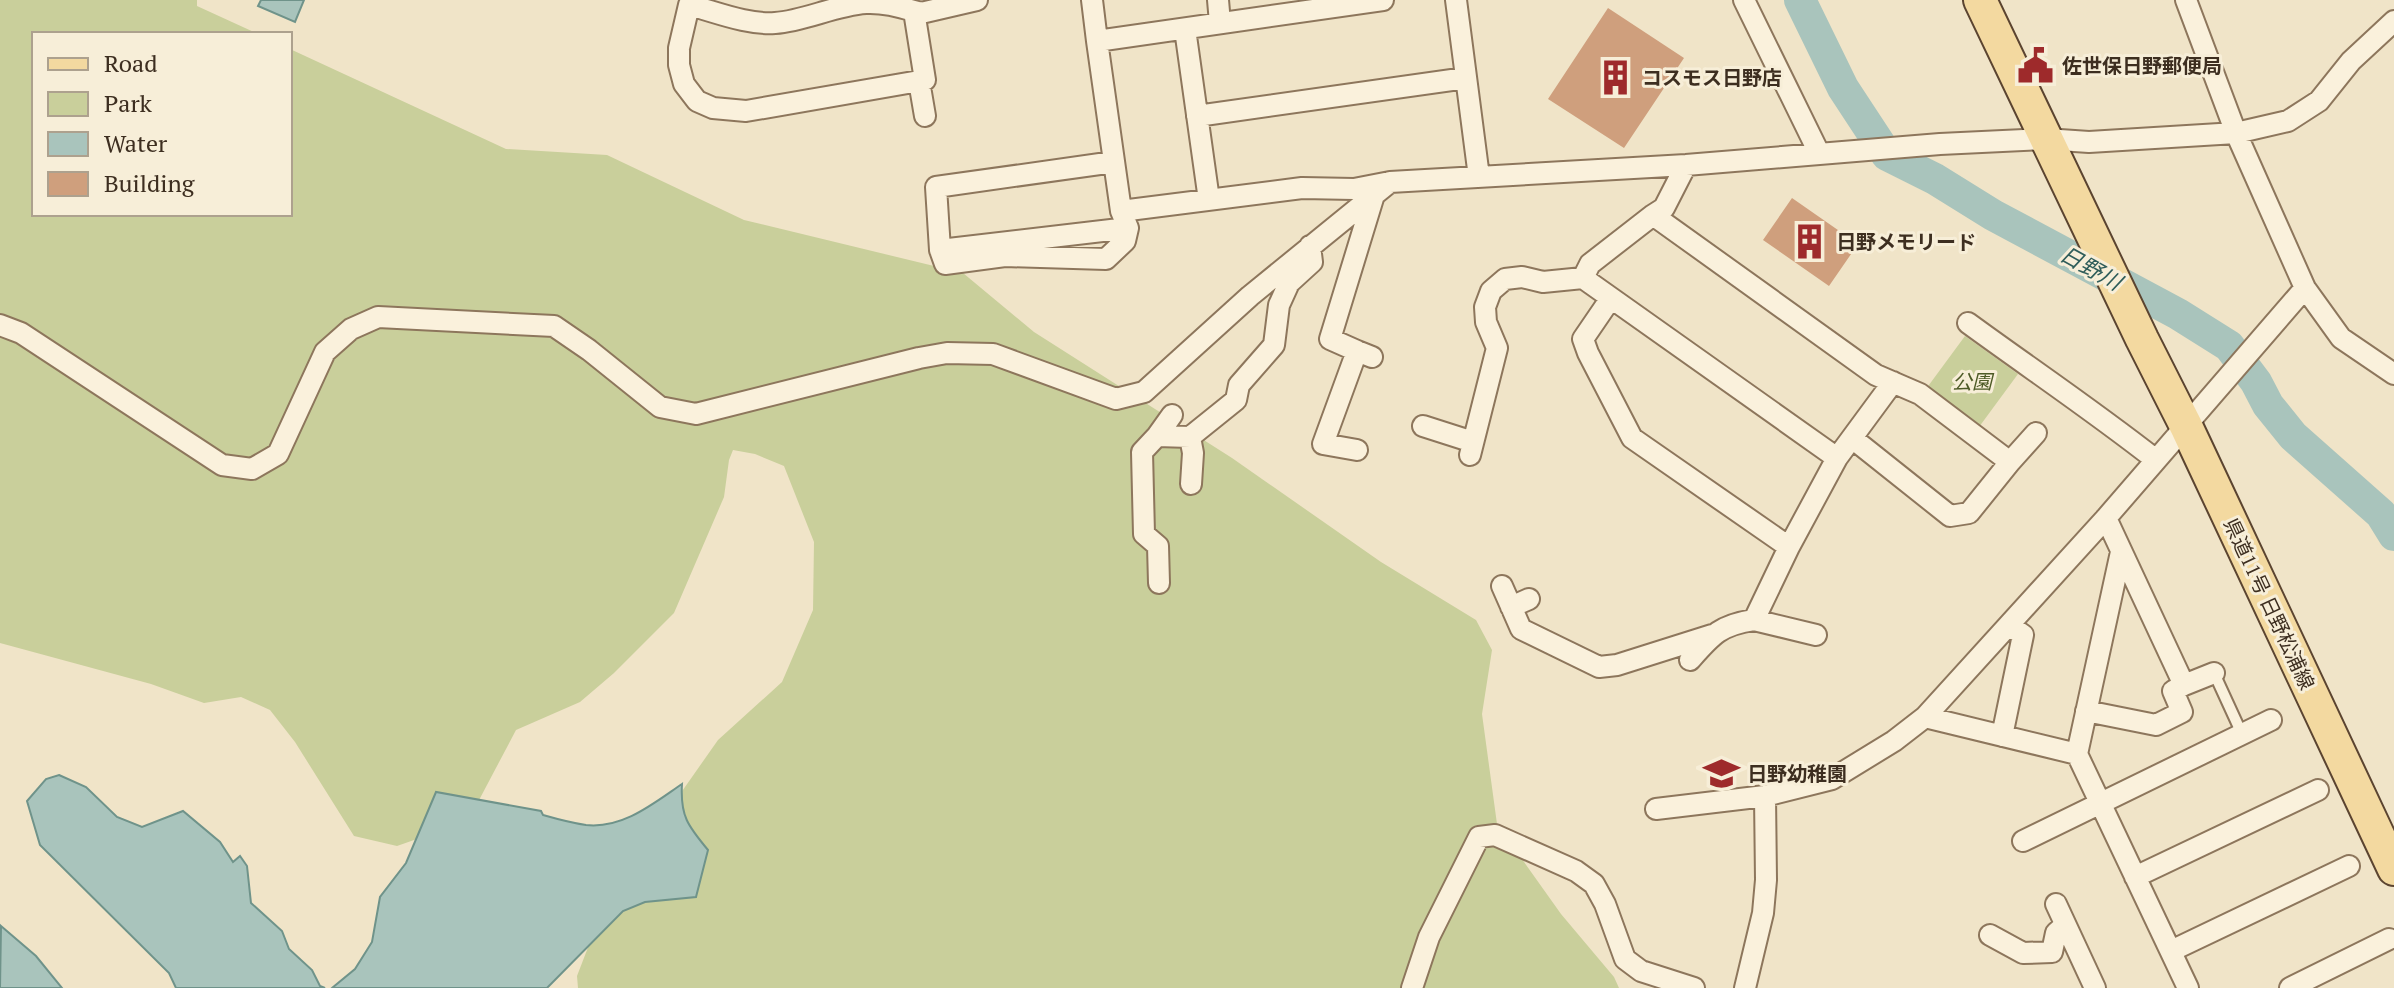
<svg xmlns="http://www.w3.org/2000/svg" width="2394" height="988" viewBox="0 0 2394 988" font-family="'PT Serif','Noto Sans JP',serif">
	<rect width="100%" height="100%" fill="#f0e4c8"/>
	<path fill="#c9cf9b" d="M0,0h197v6l61,28h-224v180h256v-165l216,100 101,6 137,65 219,53 71,59 198,126 149,104 95,58 16,30 -10,64 15,110 64,90 53,63 5,11h-1041l-1,-12 30,-78 111,-158 64,-58 31,-72 1,-68 -30,-76 -29,-12 -22,-4 -4,10 -5,37 -50,116 -60,60 -34,29 -64,28 -48,91 -71,25 -43,-10 -59,-94 -25,-32 -29,-13 -37,6 -53,-19 -151,-41z
		M1965,336l53,38 -39,53 -53,-38z"/>
	<path fill="#a9c4bc" stroke="#6f938a" stroke-width="2" d="M261,0h43l-9,22 -37,-16z
		M59,775l27,12 31,30 25,10 41,-16 37,31 13,20 7,-6 7,10 4,37 31,28 7,18 23,21 8,16 5,2h-149l-7,-15 -129,-128 -13,-44 19,-22z
		M682,784c-2,32 6,42 26,66l-12,47 -51,5 -22,9 -76,77h-215l23,-19 17,-27 8,-45 26,-34 30,-71 105,19 2,4c14,4 29,8 43,10 37,4 68,-22 96,-41z
		M1,926l35,30 26,32h-62z"/>
	<g fill="none" stroke-linecap="round" stroke-linejoin="round">
		<path stroke="#a9c4bc" stroke-width="32" d="M1800,0l43,88 44,67 48,24 58,36 185,99 51,32 27,36 12,23 25,31 88,78 13,21"/>
	</g>
	<path fill="#cf9f7d" d="M1608,8l76,50 -60,90 -76,-49z
		M1792,198l66,46 -29,42 -66,-46z"/>
	<g fill="none" stroke-linecap="round" stroke-linejoin="round">
		<defs>
			<path id="lane" d="M2214,673l28,61"/>
			<path id="street" d="M1092,0l5,41 286,-41
				M1218,0l2,23
				M1456,0l23,177
				M1744,0l75,153
				M2186,0l50,133 69,155 36,50 53,36
				M914,11l11,69 -179,31 -33,-3 -16,-7 -13,-17 -5,-19v-17l10,-43c27,7 58,20 86,18 30,-2 60,-18 91,-20 19,-1 37,5 55,10l56,-13
				M1185,29l24,171
				M1097,41l24,170 7,17 -188,22 -4,-63 178,-25
				M919,81l6,35
				M1197,116l269,-38
				M1686,165l-22,43 -11,7 223,160 44,19 90,68 26,-29
				M1121,211l181,-23 52,1 36,-7 296,-17 254,-21 105,-5 44,3 147,-9 52,-12 31,-20 32,-40 43,-40
				M940,250l5,14 60,-8 101,3 19,-18 3,-13
				M1583,278l254,180 56,-76
				M1611,298l-28,41 5,14 44,85 157,109
				M1968,323c63,46 127,89 188,137
				M0,325l21,8 201,132 30,4 26,-15 47,-102 26,-23 27,-12 176,9 35,24 71,57 36,7 223,-56 28,-5 46,1 123,45 28,-7 106,-96 140,-114
				M1357,351l-27,-12 44,-144
				M1423,426l50,16
				M1157,436l15,-21
				M1852,438l98,78 19,-3 41,-51
				M1357,450l-34,-6 34,-93 15,6
				M1470,455l27,-107 -11,-26 -1,-15 6,-16 14,-12 17,-2 21,5 40,-4 7,-14 63,-49
				M1191,484l2,-31 -3,-16 46,-37 3,-15 35,-40 5,-40 10,-22 23,-21 -2,-16
				M1159,583l-1,-37 -14,-12 -2,-82 15,-16 33,1
				M1502,586l19,43 78,38 18,-2 95,-30
				M1511,607l18,-8
				M1816,635l-62,-15 35,-73 48,-89
				M1690,660c22,-25 30,-35 64,-40
				M2184,685l30,-12
				M2086,711l70,14 26,-13 -9,-21 11,-6 -78,-167
				M1925,717l152,37 111,234
				M2002,736l21,-101 -14,-10
				M2077,754l44,-202
				M1656,809l109,-13 67,-17 62,-38 31,-24 181,-199 199,-230
				M2023,841l248,-121
				M2135,877l183,-87
				M2056,904l39,84
				M1990,935l33,18 29,-1 4,-19 9,-8
				M2171,951l178,-85
				M1412,988l17,-51 50,-100 16,-2 81,36 18,13 11,20 20,55 16,12 53,17
				M1745,988l18,-75 3,-33 -1,-84
				M2290,988l99,-49"/>
			<path id="primary" d="M1980,0l162,339 44,87 208,443"/>
		</defs>
		<use href="#lane" stroke="#8d765c" stroke-width="14"/>
		<use href="#street" stroke="#8d765c" stroke-width="24"/>
		<use href="#primary" stroke="#5b4430" stroke-width="36"/>
		<use href="#lane" stroke="#faf1dc" stroke-width="10"/>
		<use href="#street" stroke="#faf1dc" stroke-width="20"/>
		<use href="#primary" stroke="#f3d9a0" stroke-width="32"/>
	</g>
	<defs>
		<symbol id="civic-bare" viewBox="-9 -9 18 18"><path d="M-.6-6.5H3V-4.5H.6V-3L4-1V1h2V6H-6V1h2V-1L-.6-3ZM-1.2 2.5V6h2.4V2.5Z" fill="#9e2a2b" stroke="#f7eed8" stroke-width="2.5" paint-order="stroke"/></symbol>
		<symbol id="building-bare" viewBox="-9 -9 18 18"><path d="M-4-6H4V6H1V3H-1V6H-4ZM-2.5-4.3h1.7v1.8h-1.7ZM.8-4.3h1.7v1.8H.8ZM-2.5-1h1.7V.8h-1.7ZM.8-1h1.7V.8H.8Z" fill="#9e2a2b" stroke="#f7eed8" stroke-width="2.5" paint-order="stroke"/></symbol>
		<symbol id="school-bare" viewBox="-9 -9 18 18"><path d="M0-5L7-2L0 1L-7-2ZM-4 1L0 2.5L4 1V4Q0 6-4 4Z" fill="#9e2a2b" stroke="#f7eed8" stroke-width="2.5" paint-order="stroke"/></symbol>
	</defs>
	<g fill-rule="evenodd">
		<use href="#civic-bare" x="2010" y="40" width="51" height="51"/>
		<use href="#building-bare" x="1590" y="52" width="51" height="51"/>
		<use href="#building-bare" x="1784" y="216" width="51" height="51"/>
		<use href="#school-bare" x="1696" y="748" width="51" height="51"/>
	</g>
	<g text-anchor="middle" stroke-width="6" stroke-linejoin="round" paint-order="stroke">
		<g font-size="20" font-weight="bold" fill="#3d2e20" stroke="#f7eed8" text-anchor="start">
			<text x="2062" y="73">佐世保日野郵便局</text>
			<text x="1642" y="85">コスモス日野店</text>
			<text x="1836" y="249">日野メモリード</text>
			<text x="1747" y="781">日野幼稚園</text>
		</g>
		<g font-size="20" font-style="italic" fill="#4d5a26" stroke="#f7eed8">
			<text x="1972" y="389">公園</text>
		</g>
		<g font-size="20" fill="#3d2e20" stroke="#f7eed8">
			<text transform="translate(2269 604) rotate(65)" y="7">県道11号 日野松浦線</text>
		</g>
		<g font-size="22" font-style="italic" fill="#2f5d5a" stroke="#f7eed8">
			<text transform="translate(2091 268) rotate(29)" y="8">日野川</text>
		</g>
	</g>
	<rect x="32" y="32" width="260" height="184" fill="#f7eed8" stroke="#ada18e" stroke-width="2"/>
	<rect x="48" y="58" width="40" height="12" fill="#f3d9a0" stroke="#ada18e" stroke-width="2"/>
	<text x="104" y="72" font-size="24" fill="#3d2e20">Road</text>
	<rect x="48" y="92" width="40" height="24" fill="#c9cf9b" stroke="#ada18e" stroke-width="2"/>
	<text x="104" y="112" font-size="24" fill="#3d2e20">Park</text>
	<rect x="48" y="132" width="40" height="24" fill="#a9c4bc" stroke="#ada18e" stroke-width="2"/>
	<text x="104" y="152" font-size="24" fill="#3d2e20">Water</text>
	<rect x="48" y="172" width="40" height="24" fill="#cf9f7d" stroke="#ada18e" stroke-width="2"/>
	<text x="104" y="192" font-size="24" fill="#3d2e20">Building</text>
</svg>
